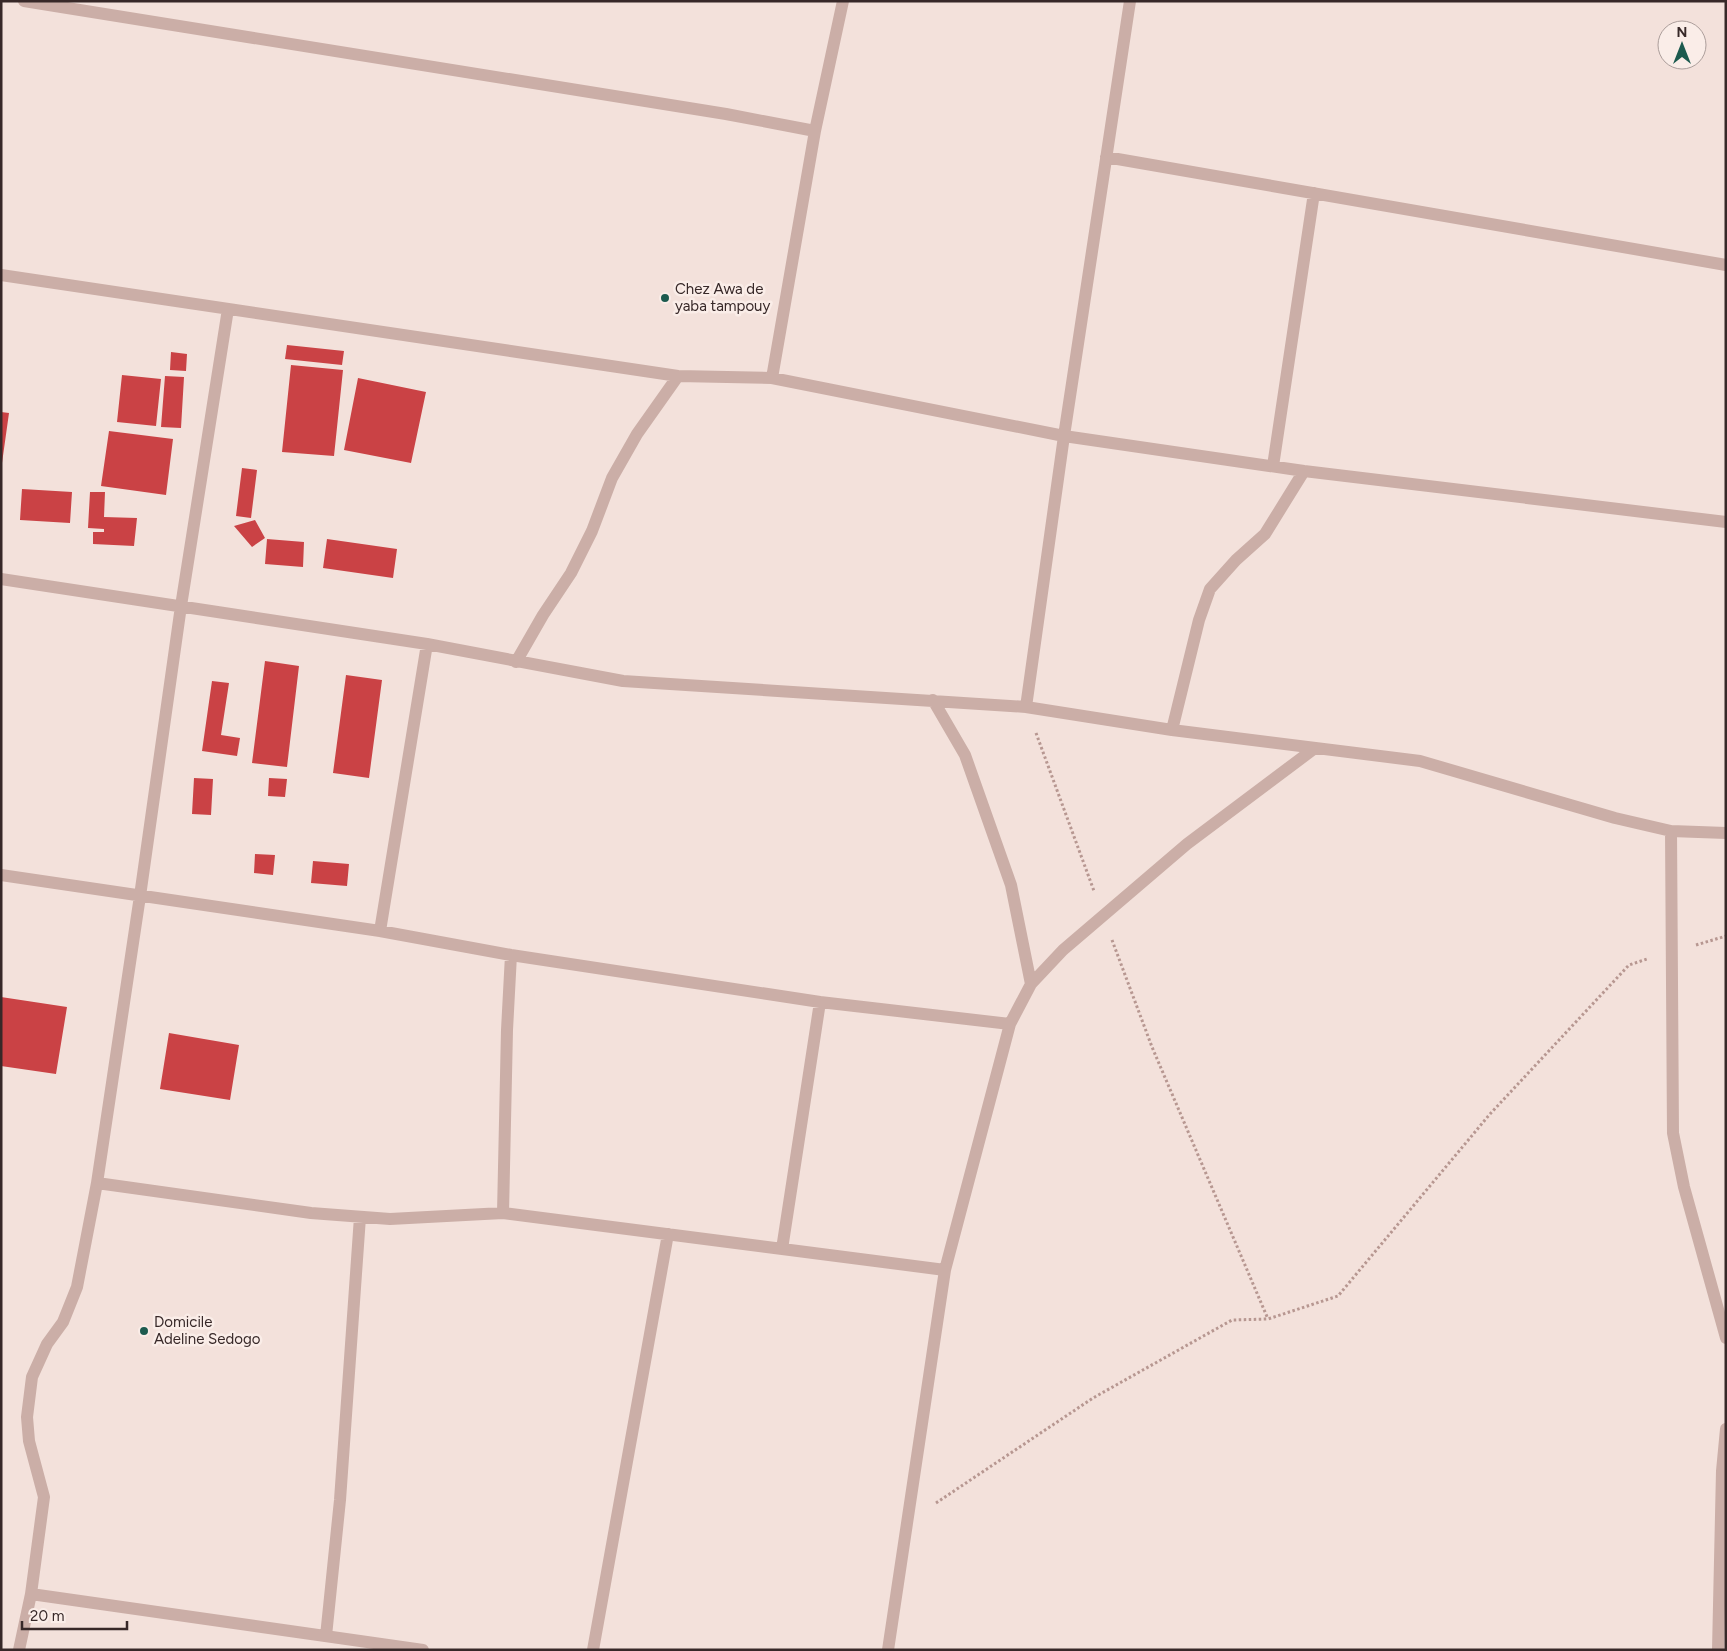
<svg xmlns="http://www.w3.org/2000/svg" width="1727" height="1651" viewBox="0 0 1727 1651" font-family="Figtree,sans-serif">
	<rect width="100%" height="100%" fill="#f3e1db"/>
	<path fill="#ca4245" d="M287,345l57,6 -2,14 -57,-6z
		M171,352l16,2 -1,17 -16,-1z
		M291,365l52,5 -9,86 -52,-4z
		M122,375l39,4 -5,47 -39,-4z
		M165,376l19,1 -3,51 -20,-1z
		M358,378l68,14 -15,71 -67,-13z
		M1,412l8,1 -7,50h-1z
		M109,431l64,8 -7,56 -65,-9z
		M242,468l15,2 -6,48 -15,-2z
		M22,489l50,3 -2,31 -50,-3z
		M90,492h15l-1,25 33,1 -3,28 -41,-2v-12h11v-3l-16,-1z
		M255,520l10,18 -13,9 -18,-21z
		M267,539l37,3 -1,25 -38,-3z
		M327,539l70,10 -4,29 -70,-10z
		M265,661l34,5 -12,101 -35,-4z
		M346,675l36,5 -13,98 -36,-5z
		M212,681l17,2 -8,52 19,3 -3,18 -35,-5z
		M194,778l19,1 -2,36 -19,-1z
		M269,778l18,1 -2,18 -17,-1z
		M255,854l20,1 -2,20 -19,-2z
		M313,861l36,3 -2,22 -36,-3z
		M1,997l66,10 -11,67 -55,-8z
		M169,1033l70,12 -9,55 -70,-11z"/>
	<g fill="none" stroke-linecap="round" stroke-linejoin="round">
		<path stroke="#b79791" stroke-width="3" stroke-dasharray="2.5 2.5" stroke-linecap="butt" d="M1036,733l58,158
			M1112,940l40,107 116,272
			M1696,945l30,-9
			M936,1503l157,-105 139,-78 36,-1 70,-23 152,-182 139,-149 18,-6"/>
		<path stroke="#cbaea7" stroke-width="12" d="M24,1l702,113 89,17
			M1106,157l620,108
			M1,275l677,101 94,2 292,58 240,35 422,51
			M772,378l43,-247 28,-130
			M1273,466l41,-273
			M1,579l426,65 196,37 403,26 146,23 248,31 195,57 56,13 55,2
			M516,662l27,-47 28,-42 21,-42 20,-53 25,-44 41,-58
			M933,700l32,55 46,130 20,99
			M1026,707l38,-271 66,-435
			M1172,730l27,-110 11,-31 26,-29 29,-26 39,-63
			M1671,831l2,302 11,54 42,151
			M1,875l379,56 131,24 309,47 190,22
			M380,931l47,-287
			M97,1183l214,30 79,6 113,-6 442,57
			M503,1213l4,-183 4,-75
			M782,1249l38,-247
			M31,1594l392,56
			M326,1636l14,-136 20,-283
			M19,1650l12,-56 13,-97 -15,-56 -2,-24 5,-40 15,-33 16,-22 14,-35 20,-104 43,-287 41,-290 47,-297
			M593,1650l75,-416
			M888,1650l57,-380 65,-246 21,-40 32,-34 124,-106 128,-96
			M1718,1650l4,-179 4,-42"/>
	</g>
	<g fill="#1c5a4e" stroke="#faede8" stroke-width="2">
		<circle cx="665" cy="298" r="5"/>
		<circle cx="144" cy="1331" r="5"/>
	</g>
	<g text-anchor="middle" stroke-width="5" stroke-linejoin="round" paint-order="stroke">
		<g font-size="15" fill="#372828" stroke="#faede8" text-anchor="start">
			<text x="675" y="294">Chez Awa de<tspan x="675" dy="17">yaba tampouy</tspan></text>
			<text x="154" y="1327">Domicile<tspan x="154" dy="17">Adeline Sedogo</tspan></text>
		</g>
	</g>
	<rect width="1727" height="1651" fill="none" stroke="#372828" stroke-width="5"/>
	<g transform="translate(1682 45)"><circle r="24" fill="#faede8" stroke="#ac9e9b"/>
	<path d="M0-4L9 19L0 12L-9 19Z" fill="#1c5a4e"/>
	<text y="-8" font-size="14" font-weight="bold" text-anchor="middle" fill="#372828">N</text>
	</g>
	<path d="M22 1621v8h105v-8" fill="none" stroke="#372828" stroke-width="2.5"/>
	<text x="30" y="1621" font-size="15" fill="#372828" stroke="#faede8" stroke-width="4" paint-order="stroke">20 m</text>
</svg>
